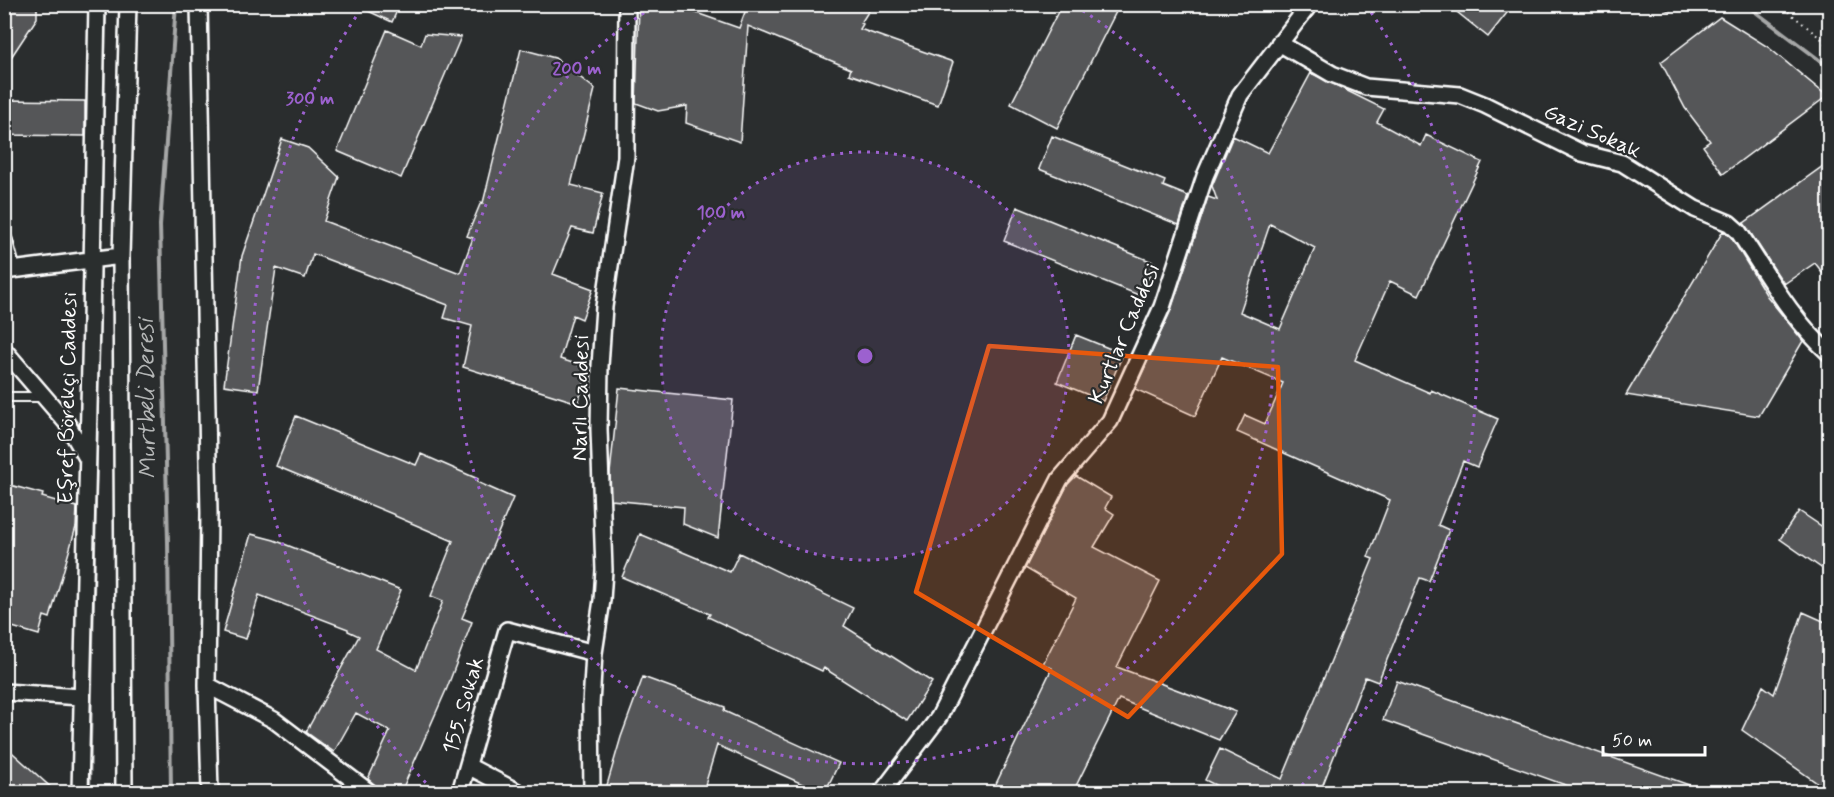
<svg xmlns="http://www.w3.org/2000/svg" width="1834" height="797" viewBox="0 0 1834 797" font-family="Mynerve,sans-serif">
	<rect width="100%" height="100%" fill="#2a2d2e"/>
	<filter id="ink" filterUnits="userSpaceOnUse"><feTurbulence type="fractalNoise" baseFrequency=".0167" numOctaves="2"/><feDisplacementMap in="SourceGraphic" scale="12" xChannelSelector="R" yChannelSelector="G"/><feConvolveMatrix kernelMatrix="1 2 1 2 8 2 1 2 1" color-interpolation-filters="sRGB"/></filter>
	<g filter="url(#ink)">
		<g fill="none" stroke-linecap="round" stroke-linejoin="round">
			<path stroke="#a6a7a7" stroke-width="4" d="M1745,4l85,64
				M100,255l5,-251
				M89,792l11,-530
				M171,792l-3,-250 -8,-317 16,-221"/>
		</g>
		<path fill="#555758" stroke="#fff" stroke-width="1.5" fill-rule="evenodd" d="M4,4h33v14l-33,50z
			M353,4h47l-8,18z
			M639,4h32l68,24 9,-24h125l-12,19 2,1 -3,5 93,33 -15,43 -89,-31 2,-5 -103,-43 -8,116 -54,-19 1,-17 -29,5 -22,-8z
			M1062,4h58l-63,124 -46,-24z
			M1447,4h67l-26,33z
			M1720,17l48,30 59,49 -104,78 -20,-28 7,-5 -25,-33 -24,-46z
			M387,30l34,15 4,-11 36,3 -60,141 -64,-27z
			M521,49l34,9 40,31 -24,96 32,8 -10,40 -21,-5 -19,46 40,15 -11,30 -9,-4 -13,44 29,9 -11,35 -115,-36 9,-41 -28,-8 4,-13 -135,-51 -8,24 -29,-10 -18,122 -34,-5 18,-129 40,-117 26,9 31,29 -15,44 136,52 13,-35 -6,-2 14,-34 2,1z
			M1311,73l73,36 -7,13 44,24 5,-11 56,27 -63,133 -29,-14 -35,79 75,33 1,-3 67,29 -21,48 -14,-6 -25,64 11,5 -20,51 -9,-3 -42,104 -13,-5 -45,115h-91l-24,-12 15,-31 62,30 91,-220 -5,-2 22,-57 -153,-68 8,-17 20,9 18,-41 -61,-26 -27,59 -60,-27 36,-79 37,-113 9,3 -5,-14 21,-50 35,17zM1270,224l45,24 -35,81 -40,-17z
			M4,100l81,1v35l-81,-1z
			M1052,136l113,45 -2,5 25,10 -9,29 -140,-56z
			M1830,161v121l-15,-19 -31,21 -40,-61z
			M1017,207l138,56 -14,33 -137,-55z
			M1723,231l8,6 36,59 36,45 -44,75 -133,-21z
			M1076,335l47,19 -20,47 -46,-19z
			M619,388l114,12 -15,138 -35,-14 1,-17 -73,-7 -1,-27z
			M296,416l120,49 5,-11 57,25 -1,3 36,16 -51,120 10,4 -25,66 -46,104h-22l-4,-7 -7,-6 22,-48 -34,-18 -22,39 -28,-20 53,-96 -11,-5v-2l-89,-34 -13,44 -23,-7 28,-98 23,6 127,50 -25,59 40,21 27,-69 -12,-5 22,-55 -58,-25v-1l-119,-49z
			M1076,476l35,21 -6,11 9,6 -20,33 66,34 -43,86 119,45 -17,28 -100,-41 -46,93h-81l60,-124 -9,-4 33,-66 -51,-30 43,-84z
			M10,485l33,9 -1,3 35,10 -1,20 -26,91 -6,-2 -5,19 -30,-9 2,-6 -7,-5v-112z
			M1799,511l31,21v42l-50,-35z
			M640,534l90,38 9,-19 114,55 -9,18 88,56 -25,39 -83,-53 -2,3 -114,-54 2,-3 -88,-37z
			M1803,612l27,12v168l-88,-62 21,-44 11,8z
			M643,677l82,30 -1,4 115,52 -14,29h-5l-103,-47 -14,47h-98l16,-55z
			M1397,681l309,110 -1,1h-120l-202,-72z
			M4,745l52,47h-52z"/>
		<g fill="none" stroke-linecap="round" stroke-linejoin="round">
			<defs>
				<path id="lane" d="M1669,5v-1
					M4,397h40"/>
				<path id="street" d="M199,4l10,509 -2,172 3,107
					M1279,43l53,31 34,13 94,8 25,10 97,48 40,10 73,46 34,14 9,8c28,42 54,89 92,123
					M4,241l8,29
					M4,271l117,-15
					M4,350l62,72 21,36
					M207,685l67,35 95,72
					M4,692l77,5
					M468,766l50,26
					M80,792l11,-471 6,-317
					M124,792l-3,-536 7,-252
					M460,792l47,-162 87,23
					M592,792l-1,-87 3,-52 8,-53 2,-30 -5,-141 1,-63 4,-59 22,-150 1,-153
					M882,792l57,-75 121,-238 50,-58 52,-114 43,-131 35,-81 70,-91"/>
			</defs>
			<use href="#lane" stroke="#fff" stroke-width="12"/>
			<use href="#street" stroke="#fff" stroke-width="20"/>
			<path stroke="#fff" stroke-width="2" stroke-dasharray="1.5 4.5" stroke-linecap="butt" d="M1779,4l51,42"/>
			<use href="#lane" stroke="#2a2d2e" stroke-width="8"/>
			<use href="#street" stroke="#2a2d2e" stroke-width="15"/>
		</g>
	</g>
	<path fill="#e8590c" fill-opacity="0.2" stroke="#e8590c" stroke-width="4.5" stroke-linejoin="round" d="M989,346l289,21 4,187 -154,163 -212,-125z"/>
	<circle cx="865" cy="356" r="204" fill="#9c61cf" fill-opacity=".12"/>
	<g fill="none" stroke="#9c61cf" stroke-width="3" stroke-dasharray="3 6">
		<circle cx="865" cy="356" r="204"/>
		<path d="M1075 6A408 408 0 1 1 655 6"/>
		<path d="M432 789A612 612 0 0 1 364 5M1366 5A612 612 0 0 1 1298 789"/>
	</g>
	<g text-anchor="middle" stroke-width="4.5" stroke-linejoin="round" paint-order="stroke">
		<g font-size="22" fill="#fff" stroke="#2a2d2e">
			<text transform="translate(1593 130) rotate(24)" y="8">Gazi Sokak</text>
			<text transform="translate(1123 333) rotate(-67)" y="8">Kurtlar Caddesi</text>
			<text transform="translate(66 398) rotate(-89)" y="8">Eşref Börekçi Caddesi</text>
			<text transform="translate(579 398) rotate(-89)" y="8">Narlı Caddesi</text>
			<text transform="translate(462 705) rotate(-74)" y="8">155. Sokak</text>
		</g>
		<g font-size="24" font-style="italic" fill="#b4b6b6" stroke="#2a2d2e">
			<text transform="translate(146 399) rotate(-91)" y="8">Murtbeli Deresi</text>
		</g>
	</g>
	<circle cx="865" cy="356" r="9" fill="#9c61cf" stroke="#2a2d2e" stroke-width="3"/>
	<g font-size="18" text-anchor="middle" font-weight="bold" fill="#9c61cf" stroke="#2a2d2e" stroke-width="4.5" stroke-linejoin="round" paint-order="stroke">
		<text x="577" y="74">200 m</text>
		<text x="310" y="104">300 m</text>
		<text x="721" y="218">100 m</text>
	</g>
	<rect width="1834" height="797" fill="none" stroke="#2a2d2e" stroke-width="24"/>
	<rect x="12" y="12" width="1810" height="773" fill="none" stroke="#fff" stroke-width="2" filter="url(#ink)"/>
	<path d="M1603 746v9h102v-9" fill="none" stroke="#ffffff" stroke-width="3"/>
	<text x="1612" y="746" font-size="18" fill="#ffffff" stroke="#2a2d2e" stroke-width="4.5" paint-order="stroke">50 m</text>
</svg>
